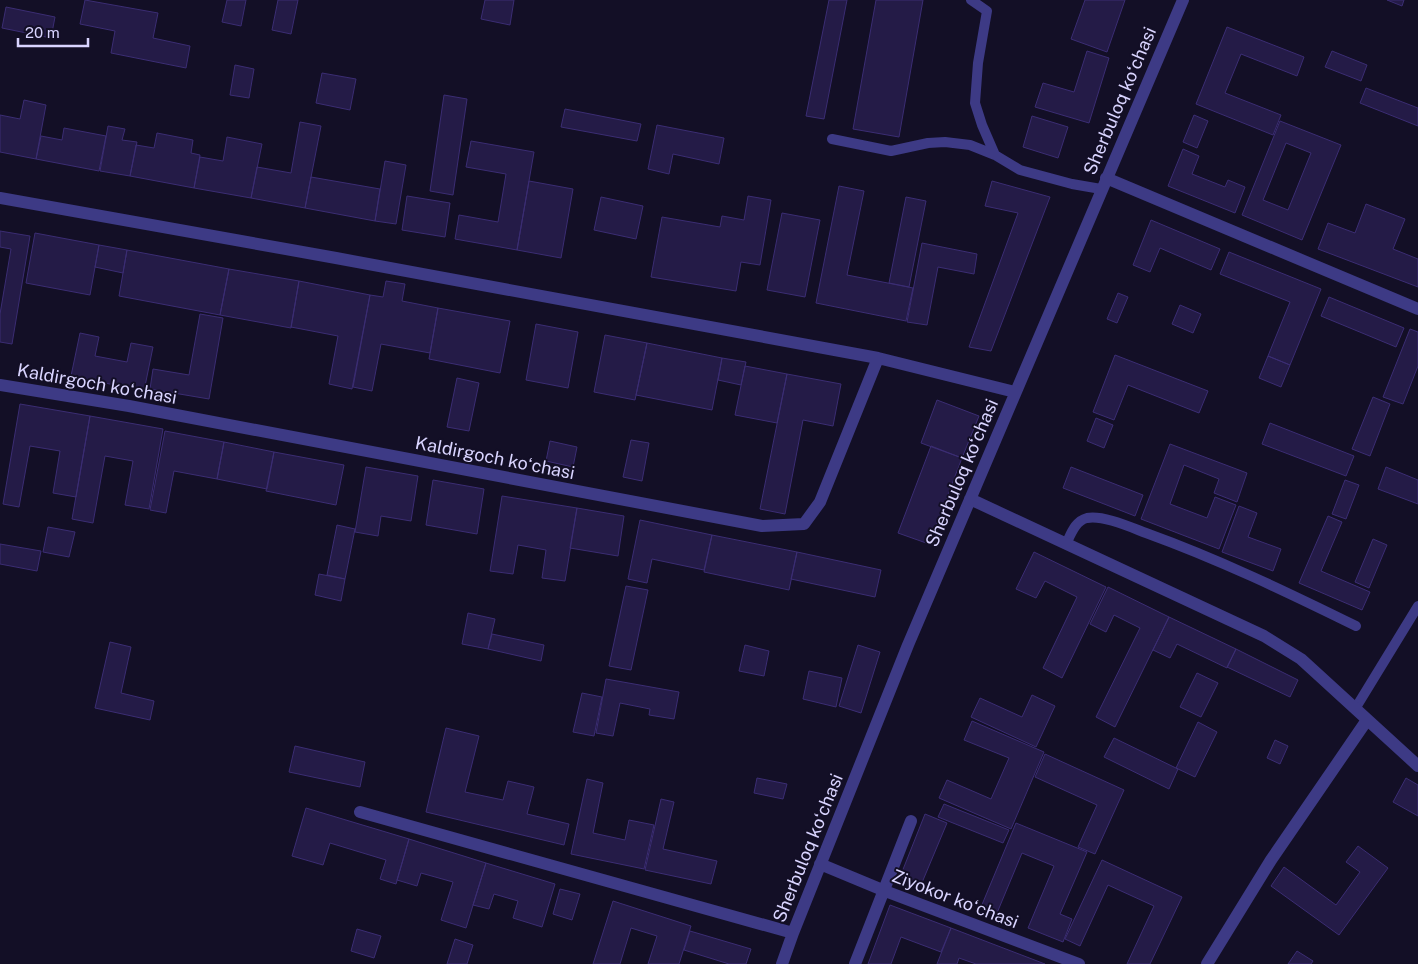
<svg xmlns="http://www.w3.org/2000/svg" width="1418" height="964" viewBox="0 0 1418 964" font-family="'Public Sans',sans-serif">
	<rect width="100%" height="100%" fill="#130f26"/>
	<path fill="#241b47" stroke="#3b2d73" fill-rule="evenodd" d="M85,0l73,13 -5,25 37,8 -4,22 -75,-15 4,-22 -35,-7z
		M227,0h19l-5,26 -19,-4z
		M278,0h20l-7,34 -19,-4z
		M485,0h29l-4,25 -29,-6z
		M829,0h18l-23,119 -18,-3z
		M876,0h47l-24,137 -46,-8z
		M1085,0h40l-18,52 -36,-13z
		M1387,0h17l-2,6z
		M6,7l49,10 -4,21 -49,-10z
		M1227,27l77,30 -7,19 -56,-22 -16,39 56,22 -8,20 -77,-31z
		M1087,51l22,7 -20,65 -54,-16 8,-24 31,9z
		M1332,51l35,14 -6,16 -36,-14z
		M235,65l19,4 -5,29 -19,-3z
		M322,73l34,6 -6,31 -34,-7z
		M1366,88l52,20v18l-58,-23z
		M444,95l23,4 -14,96 -23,-4z
		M24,100l22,5 -10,54 -36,-7v-37l20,4z
		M565,109l76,15 -4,17 -76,-14z
		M1194,115l14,6 -11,27 -14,-6z
		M1032,116l36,11 -10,31 -35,-11z
		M1280,121l61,24 -39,95 -60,-25zM1286,143l25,10 -23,57 -25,-10z
		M300,122l21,4 -16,82 -54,-10 6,-31 34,6z
		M657,125l67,13 -5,26 -46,-10 -4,20 -21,-5z
		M108,126l17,3 -3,11 15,2 -7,34 -30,-5z
		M64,128l42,8 -7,35 -63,-12 5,-23 21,4z
		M157,133l36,7 -2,13 9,2 -6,33 -64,-12 6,-31 18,3z
		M227,137l35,7 -11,54 -57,-10 6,-31 23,4z
		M471,141l63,11 -17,98 -62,-11 4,-24 39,7 8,-48 -40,-7z
		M1183,149l16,7 -7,18 33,13 3,-7 17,7 -10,26 -67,-27z
		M385,161l21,4 -10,59 -21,-3z
		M311,177l69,12 -5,32 -70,-13z
		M529,181l44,8 -12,69 -44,-8z
		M992,181l58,16 -59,154 -22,-4 49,-134 -33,-7z
		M839,186l25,5 -17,84 66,13 -7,33 -90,-18z
		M407,196l43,7 -5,34 -43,-7z
		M748,196l23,4 -11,65 -19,-3 -5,29 -85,-14 11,-60 58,10 2,-11 22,4z
		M601,197l42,9 -7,33 -42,-9z
		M906,197l20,4 -17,86 -20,-4z
		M1366,204l39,15 -12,30 25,10v28l-100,-38 10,-26 27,10z
		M782,213l38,7 -15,77 -38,-7z
		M1151,220l69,29 -9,21 -51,-22 -10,24 -17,-7z
		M0,231l30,5 -18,108 -12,-2v-28l11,-65 -11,-2z
		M35,233l64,12 -9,50 -64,-12z
		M922,243l55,11 -3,20 -36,-7 -11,58 -20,-3z
		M99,245l28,5 -4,23 -28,-6z
		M127,250l102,19 -9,46 -101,-19z
		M1229,252l92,37 -31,76 -22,-9 22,-54 -70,-28z
		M229,269l70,12 -8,47 -71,-13z
		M299,281l71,14 -18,94 -23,-5 9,-48 -47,-9z
		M386,281l19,3 -3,17 36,7 -8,45 -49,-9 -9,47 -19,-4 17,-92 13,2z
		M1118,293l10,4 -11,26 -10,-4z
		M1329,297l75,31 -8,19 -75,-31z
		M1180,305l21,9 -8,19 -21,-9z
		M438,308l72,13 -10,52 -71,-14z
		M200,314l23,4 -14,81 -59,-10 3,-20 36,6z
		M536,324l42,8 -10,56 -42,-8z
		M1410,329l8,3v34l-15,38 -20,-7z
		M80,333l19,4 -4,19 32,6 4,-19 22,4 -9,44 -73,-15z
		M605,335l42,8 -12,57 -41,-8z
		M647,343l75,15 -10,52 -76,-15z
		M1115,355l93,36 -9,22 -71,-28 -14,35 -21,-8z
		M1268,356l22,9 -9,22 -22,-9z
		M722,358l24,4 -5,23 -23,-5z
		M745,366l42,8 -10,49 -42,-8z
		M787,374l54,10 -8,42 -30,-6 -18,94 -25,-5z
		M457,378l22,5 -10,48 -22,-4z
		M1373,397l17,7 -20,52 -18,-7z
		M937,400l42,16 -17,42 -41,-15z
		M20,404l70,12 -14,81 -23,-4 7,-42 -30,-5 -11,61 -16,-3z
		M90,416l73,13 -14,80 -24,-4 8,-44 -28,-5 -12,67 -21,-4z
		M1096,418l17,7 -9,23 -17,-7z
		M1270,423l84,33 -8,20 -84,-32z
		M165,431l59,11 -7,37 -43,-8 -8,42 -16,-3z
		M631,440l18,3 -7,38 -19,-4z
		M550,441l27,6 -4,20 -27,-6z
		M224,442l50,10 -7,37 -50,-10z
		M1170,444l77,29 -10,29 -23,-9 5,-14 -35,-14 -14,39 37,14 8,-21 21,8 -17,44 -78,-30z
		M931,446l31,12 -33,86 -31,-11z
		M274,452l70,13 -8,40 -70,-14z
		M366,467l52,9 -7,45 -30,-5 -3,20 -23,-4z
		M1071,467l72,28 -8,21 -72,-28z
		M1386,467l32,13v24l-40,-15z
		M433,480l51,9 -7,45 -51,-9z
		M1345,480l14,5 -13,34 -14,-5z
		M502,496l75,12 -12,73 -23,-3 4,-28 -28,-5 -5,29 -23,-3z
		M1239,506l18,7 -9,24 33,12 -8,22 -51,-19z
		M577,508l47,8 -6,40 -48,-8z
		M1328,516l14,6 -21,49 49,21 -8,18 -63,-27z
		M640,520l72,15 -8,35 -52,-11 -5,24 -19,-4z
		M337,525l18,4 -10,50 -18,-4z
		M48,527l27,5 -6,25 -26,-5z
		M712,535l85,17 -8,38 -85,-18z
		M1373,539l14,6 -18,43 -14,-6z
		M0,544l41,7 -4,20 -37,-7z
		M797,552l84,18 -6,27 -84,-18z
		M1034,552l72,35 -44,91 -19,-10 34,-71 -32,-16 -9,17 -20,-9z
		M319,574l26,5 -4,22 -26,-6z
		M626,586l22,4 -17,80 -22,-4z
		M1108,587l61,30 -54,110 -19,-10 44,-89 -26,-13 -8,17 -16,-8z
		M468,613l27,6 -7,30 -26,-5z
		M1169,617l67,32 -9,19 -50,-24 -7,14 -17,-8z
		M492,634l52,11 -3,16 -53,-12z
		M110,642l21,5 -10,46 33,8 -4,19 -55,-12z
		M745,645l24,6 -5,25 -25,-5z
		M858,645l22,7 -19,61 -22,-7z
		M1236,649l62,31 -8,17 -63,-30z
		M809,671l33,7 -6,29 -33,-8z
		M1197,673l21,10 -17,34 -21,-10z
		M606,679l73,13 -5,27 -25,-4 1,-6 -30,-6 -7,33 -17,-3z
		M582,693l20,4 -8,39 -21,-4z
		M1032,695l23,11 -19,41 -65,-30 9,-19 42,19z
		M972,721l72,31 -33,77 -72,-31 8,-18 44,19 18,-41 -45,-18z
		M1198,722l19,10 -22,45 -19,-9z
		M446,728l33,8 -14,56 38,8 5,-19 26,6 -7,27 42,10 -5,21 -138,-33z
		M1114,738l64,31 -9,20 -65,-32z
		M1275,740l13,6 -8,18 -13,-6z
		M295,746l70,16 -5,25 -71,-15z
		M1045,754l79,36 -29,64 -17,-7 19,-42 -62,-28z
		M757,778l30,6 -4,15 -29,-6z
		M1406,778l12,7v31l-25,-14z
		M587,779l16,4 -10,50 32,7 4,-20 25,5 -10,44 -73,-15z
		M661,799l13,3 -11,47 54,12 -6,23 -66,-14z
		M944,804l65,26 -6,13 -65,-26z
		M306,808l103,31 -13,45 -16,-5 6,-19 -56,-17 -7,22 -31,-9z
		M925,814l22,9 -26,62 -21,-8z
		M1016,823l71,29 -27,62 12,5 -9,23 -35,-14 26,-62 -32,-13 -25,60 -16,-6z
		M409,839l77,24 -20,65 -25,-8 12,-38 -32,-9 -4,13 -20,-6z
		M1358,846l30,22 -49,67 -68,-49 13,-19 52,38 24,-33 -14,-10z
		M1102,860l80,37 -32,67h-23l27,-58 -46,-21 -28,61 -15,-7z
		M486,863l69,21 -13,43 -29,-9 5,-17 -24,-7 -5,15 -16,-4z
		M560,889l20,5 -8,26 -19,-6z
		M613,901l78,25 -12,38h-31l9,-28 -26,-8 -11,36h-27z
		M890,905l61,23 -10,24 -40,-15 -10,27h-23z
		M951,928l94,36h-69l-17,-6 -2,6h-20z
		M357,929l24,7 -7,22 -23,-7z
		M690,931l61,18 -5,15h-17l-45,-14z
		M455,939l18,6 -6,19h-20z
		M1297,951l16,10 -2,3h-23z"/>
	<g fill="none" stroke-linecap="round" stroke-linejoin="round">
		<path stroke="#3d3a85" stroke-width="10" d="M971,0l16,11 -9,52 -3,40 7,22 13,30 25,15 52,14 29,5
			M832,139l59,12 37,-8 17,-1 25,3 25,10
			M1066,544c5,-10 9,-23 21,-26 16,-3 43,9 59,15 72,26 141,59 210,93
			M1355,709l63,-103"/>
		<path stroke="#3d3a85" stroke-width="12" d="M1106,178l312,131
			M0,198l336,60 542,100 137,34
			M0,385l129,21 633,120 42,-2 16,-22 58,-144
			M970,499l294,137 37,23 117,107
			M360,812l433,121
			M820,864l65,27 194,73
			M782,964l11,-31 115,-288 275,-645
			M855,964l56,-143
			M1207,964l64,-104 96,-140"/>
	</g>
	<g text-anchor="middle" stroke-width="4" stroke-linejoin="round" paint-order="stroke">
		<g font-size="18" fill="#d9d4ff" stroke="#130f26">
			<text transform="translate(1120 101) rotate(-67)" y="6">Sherbuloq koʻchasi</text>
			<text transform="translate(97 384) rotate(10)" y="6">Kaldirgoch koʻchasi</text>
			<text transform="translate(495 458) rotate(11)" y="6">Kaldirgoch koʻchasi</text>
			<text transform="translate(962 473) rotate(-67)" y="6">Sherbuloq koʻchasi</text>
			<text transform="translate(808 848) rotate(-68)" y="6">Sherbuloq koʻchasi</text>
			<text transform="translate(955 899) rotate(21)" y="6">Ziyokor koʻchasi</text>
		</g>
	</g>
	<path d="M18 38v8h70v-8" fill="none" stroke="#d9d4ff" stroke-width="2.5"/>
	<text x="25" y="38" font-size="15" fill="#d9d4ff" stroke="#130f26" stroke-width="4" paint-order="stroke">20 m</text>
</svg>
